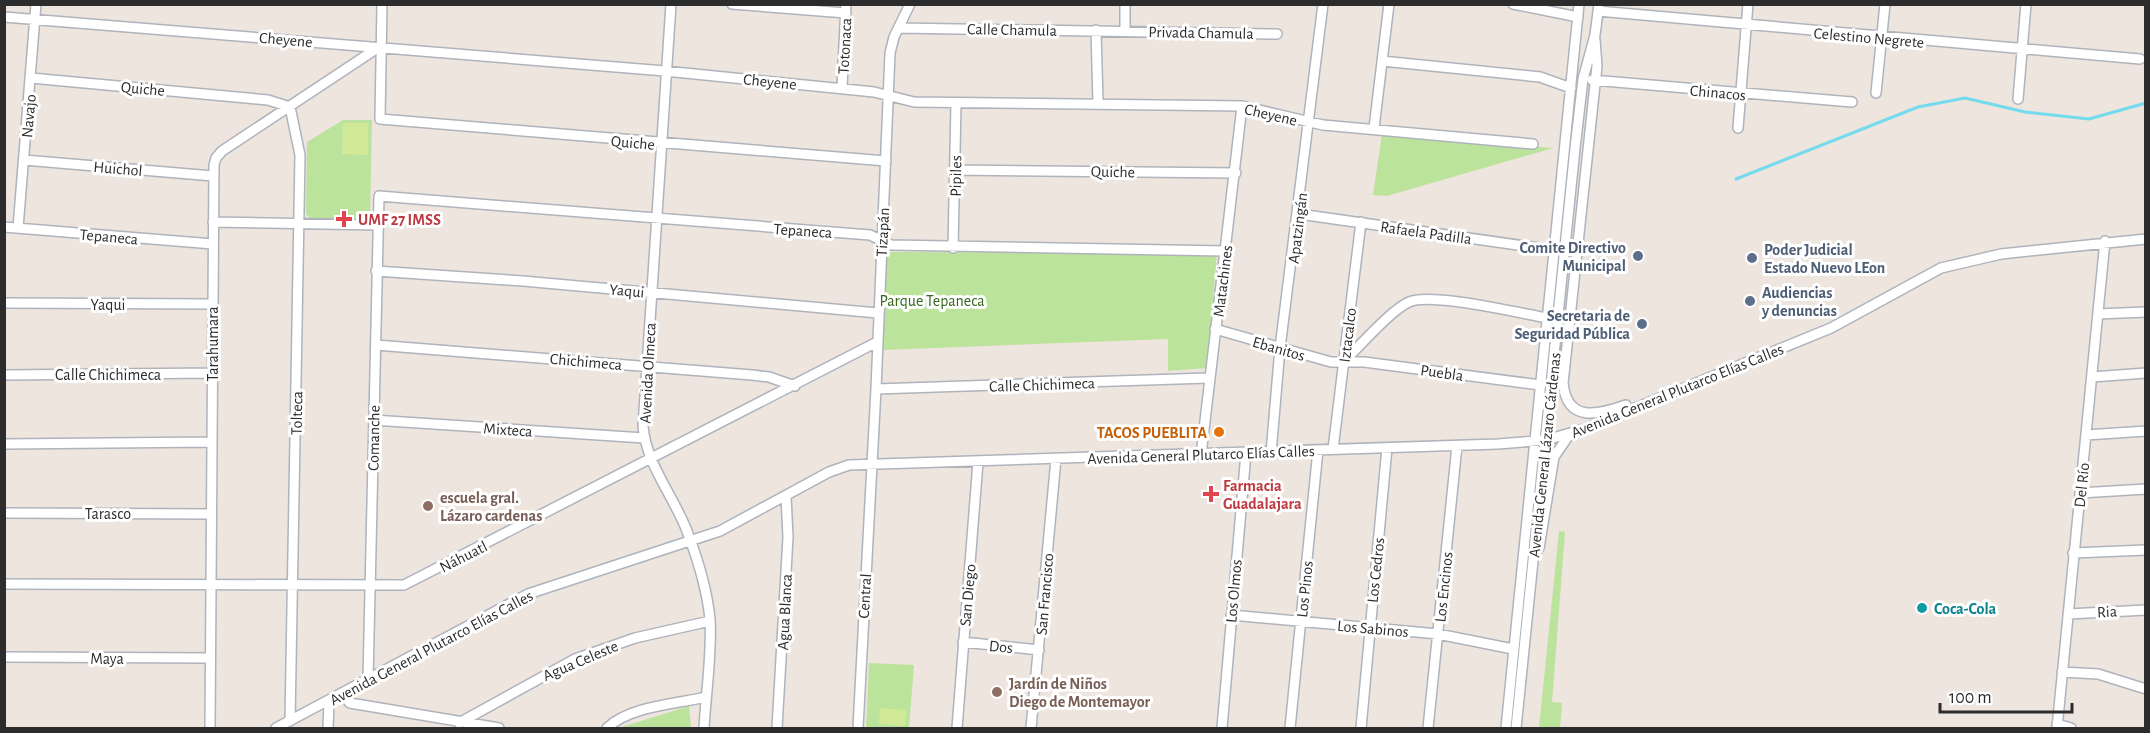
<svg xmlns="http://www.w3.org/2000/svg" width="2150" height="733" viewBox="0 0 2150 733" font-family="'Alegreya Sans',sans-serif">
	<rect width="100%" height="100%" fill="#ede5de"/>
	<path fill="#bce39c" d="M343,120h29l-2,96 -4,3 -56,-1 -4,-4 1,-72z
		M1382,134l171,14 -166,48 -14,-1z
		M884,252l333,1 -10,115 -39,3v-32l-286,11z
		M1559,531l6,1 -13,170 10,1 -2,25h-21z
		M869,663l45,2 -5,63h-43z
		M689,706l2,22h-72l3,-1z"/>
	<path fill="#d0ea98" d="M343,123h25v32l-26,-1z
		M880,708l26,2 -1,16 -26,-2z"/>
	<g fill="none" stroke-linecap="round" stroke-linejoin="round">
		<path stroke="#73dbed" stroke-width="3" d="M1736,179l182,-72 47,-9 60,14 64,7 57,-16"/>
		<defs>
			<path id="minor" d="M382,4l-2,115 506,42
				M671,4l-28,422c3,38 30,69 44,105 10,26 20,59 23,88 2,36 -4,73 -6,109
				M732,4l114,9
				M1125,4v26
				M1513,4l65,13
				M1598,11l542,48
				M4,17l661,54 209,21 40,10 328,4 81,19 210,19
				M899,28l378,6
				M1096,30l2,73
				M1595,40l2,26 -34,317c4,40 35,32 63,22
				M1382,61l158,16 31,11
				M31,78l237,22 22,7 10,48 -10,566
				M1592,80l260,22
				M842,88l4,-84
				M1876,93l9,-89
				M2018,99l8,-95
				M1374,128l15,-124
				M1738,128l10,-124
				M24,160l189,16
				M955,170l281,3
				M1299,214l254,36
				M213,222l165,3
				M4,227l209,17
				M18,228l18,-224
				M953,248l3,-144
				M376,271l147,10 355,32
				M4,303l208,1
				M2098,314l48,-2
				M1215,329l116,33h33l176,23
				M376,345l376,30 17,2 26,9
				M1343,362c16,-15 48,-52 66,-60 21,-10 110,11 138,16
				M4,375l208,-2
				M2092,377l54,-4
				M876,389l332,-11
				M373,420l271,18
				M2086,435l60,-4
				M4,444l207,-2
				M1333,449l28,-227
				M1271,453l9,-105 43,-344
				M1201,455l41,-349
				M2080,493l66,-4
				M4,513l207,1
				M1539,548l15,-91 15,-22
				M2073,553l73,-3
				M4,584l400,1 473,-243
				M2068,614l78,-4
				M1231,615l207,19 75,15
				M963,642l76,8
				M4,657l205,1
				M2062,672l36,2 48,15
				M368,679l11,-483 491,39 21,10 334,6
				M342,694l8,9 149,25
				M459,723l116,-64 60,-21 75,-17
				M2057,724l14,4
				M210,728l4,-563 2,-7 6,-7 157,-104
				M276,728l252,-134 192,-63 109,-59 20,-7 649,-21 48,-4 38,-11 247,-101 110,-60 60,-14 145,-15
				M328,728l1,-26
				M607,728c23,-22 69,-24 99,-31
				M777,728l11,-191 -2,-41
				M858,728l18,-339 14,-336 4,-16 16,-33
				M957,728l21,-266
				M1031,728l25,-269
				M1222,728l24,-275
				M1290,728l28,-278
				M1361,728l26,-280
				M1428,728l29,-282
				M1506,728l73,-724
				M1516,728l59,-580 8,-69 12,-44 4,-31
				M2057,728l48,-487"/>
		</defs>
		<use href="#minor" stroke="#afb3bc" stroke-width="12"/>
		<use href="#minor" stroke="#fff" stroke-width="9"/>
	</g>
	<g fill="#e0444e" stroke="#fff" stroke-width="2">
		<path d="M341 210h6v6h6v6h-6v6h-6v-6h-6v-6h6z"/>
		<path d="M1208 485h6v6h6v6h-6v6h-6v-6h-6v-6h6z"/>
	</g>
	<g fill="#5c6f8a" stroke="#fff" stroke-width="2">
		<circle cx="1638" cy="256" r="6"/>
		<circle cx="1752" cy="258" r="6"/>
		<circle cx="1750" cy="301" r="6"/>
		<circle cx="1642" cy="324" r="6"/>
	</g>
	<circle fill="#e8710a" stroke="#fff" stroke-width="2" cx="1219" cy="432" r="6"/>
	<g fill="#8d6e63" stroke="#fff" stroke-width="2">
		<circle cx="428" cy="506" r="6"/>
		<circle cx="997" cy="692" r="6"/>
	</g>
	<circle fill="#0f9aa8" stroke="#fff" stroke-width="2" cx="1922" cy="608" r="6"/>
	<g text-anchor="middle" stroke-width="6" stroke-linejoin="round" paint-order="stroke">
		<g font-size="16" fill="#2c2c2c" stroke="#fff">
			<text transform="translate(1012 29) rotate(1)" y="6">Calle Chamula</text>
			<text transform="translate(1201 32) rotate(1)" y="6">Privada Chamula</text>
			<text transform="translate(1869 37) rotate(5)" y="6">Celestino Negrete</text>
			<text transform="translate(286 39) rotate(5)" y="6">Cheyene</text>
			<text transform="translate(844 46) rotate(-87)" y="6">Totonaca</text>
			<text transform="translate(770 81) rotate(6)" y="6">Cheyene</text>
			<text transform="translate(143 88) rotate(5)" y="6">Quiche</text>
			<text transform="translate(1718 92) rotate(5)" y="6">Chinacos</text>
			<text transform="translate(1271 114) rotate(13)" y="6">Cheyene</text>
			<text transform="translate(28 116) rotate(-85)" y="6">Navajo</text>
			<text transform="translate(633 142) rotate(5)" y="6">Quiche</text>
			<text transform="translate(118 168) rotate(5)" y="6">Huichol</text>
			<text transform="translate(1113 171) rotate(1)" y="6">Quiche</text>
			<text transform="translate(955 176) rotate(-89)" y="6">Pipiles</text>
			<text transform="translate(1297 228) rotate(-83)" y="6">Apatzingán</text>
			<text transform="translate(803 230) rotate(4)" y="6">Tepaneca</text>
			<text transform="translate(882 232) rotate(-87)" y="6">Tizapán</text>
			<text transform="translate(1426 232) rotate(8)" y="6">Rafaela Padilla</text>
			<text transform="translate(109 236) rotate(5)" y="6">Tepaneca</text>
			<text transform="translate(1222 281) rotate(-83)" y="6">Matachines</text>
			<text transform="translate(627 290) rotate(5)" y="6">Yaqui</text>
			<text x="108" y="310">Yaqui</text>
			<text transform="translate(1347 335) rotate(-83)" y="6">Iztacalco</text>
			<text transform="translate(212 344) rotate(-90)" y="6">Tarahumara</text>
			<text transform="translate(1279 348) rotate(16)" y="6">Ebanitos</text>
			<text transform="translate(586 361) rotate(5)" y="6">Chichimeca</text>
			<text transform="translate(1442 372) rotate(8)" y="6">Puebla</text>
			<text transform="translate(647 373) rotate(-87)" y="6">Avenida Olmeca</text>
			<text x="108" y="380">Calle Chichimeca</text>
			<text transform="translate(1042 384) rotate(-2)" y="6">Calle Chichimeca</text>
			<text transform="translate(1677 390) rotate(-22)" y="6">Avenida General Plutarco Elías Calles</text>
			<text transform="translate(296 413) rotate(-89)" y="6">Tolteca</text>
			<text transform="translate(508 429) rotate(4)" y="6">Mixteca</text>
			<text transform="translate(373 438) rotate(-89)" y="6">Comanche</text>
			<text transform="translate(1201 454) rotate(-2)" y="6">Avenida General Plutarco Elías Calles</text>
			<text transform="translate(1544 455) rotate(-84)" y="6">Avenida General Lázaro Cárdenas</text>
			<text transform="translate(2081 485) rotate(-84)" y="6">Del Río</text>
			<text x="108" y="519">Tarasco</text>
			<text transform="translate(463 556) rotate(-27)" y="6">Náhuatl</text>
			<text transform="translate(1375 570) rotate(-84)" y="6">Los Cedros</text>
			<text transform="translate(1443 587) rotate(-84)" y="6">Los Encinos</text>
			<text transform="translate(1304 589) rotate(-84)" y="6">Los Pinos</text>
			<text transform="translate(1233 591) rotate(-85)" y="6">Los Olmos</text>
			<text transform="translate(1044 594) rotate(-85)" y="6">San Francisco</text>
			<text transform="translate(967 595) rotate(-85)" y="6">San Diego</text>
			<text transform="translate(864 596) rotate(-87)" y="6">Central</text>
			<text transform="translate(2107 611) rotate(-3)" y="6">Ria</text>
			<text transform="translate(784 612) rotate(-87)" y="6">Agua Blanca</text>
			<text transform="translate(1373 628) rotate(5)" y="6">Los Sabinos</text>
			<text transform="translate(1001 646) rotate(6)" y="6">Dos</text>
			<text transform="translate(431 647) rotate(-28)" y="6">Avenida General Plutarco Elías Calles</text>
			<text x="107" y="664">Maya</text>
			<text transform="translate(580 660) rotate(-23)" y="6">Agua Celeste</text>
		</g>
		<g font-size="16" font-weight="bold" fill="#be3a42" stroke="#fff" text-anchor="start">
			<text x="358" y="225">UMF 27 IMSS</text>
			<text x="1223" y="491">Farmacia<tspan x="1223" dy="18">Guadalajara</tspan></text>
		</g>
		<g font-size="16" font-weight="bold" fill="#4e5e75" stroke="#fff" text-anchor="end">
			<text x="1626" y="253">Comite Directivo<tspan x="1626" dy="18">Municipal</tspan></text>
			<text x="1764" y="255" text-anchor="start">Poder Judicial<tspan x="1764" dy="18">Estado Nuevo LEon</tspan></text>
			<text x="1762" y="298" text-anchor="start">Audiencias<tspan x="1762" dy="18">y denuncias</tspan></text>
			<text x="1630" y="321">Secretaria de<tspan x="1630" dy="18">Seguridad Pública</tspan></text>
		</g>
		<g font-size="16" fill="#35691c" stroke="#fff">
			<text x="932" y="306">Parque Tepaneca</text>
		</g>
		<g font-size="16" font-weight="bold" fill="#c56008" stroke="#fff" text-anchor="end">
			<text x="1207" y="438">TACOS PUEBLITA</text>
		</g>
		<g font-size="16" font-weight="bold" fill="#785e54" stroke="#fff" text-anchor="start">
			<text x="440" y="503">escuela gral.<tspan x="440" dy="18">Lázaro cardenas</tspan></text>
			<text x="1009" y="689">Jardín de Niños<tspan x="1009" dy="18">Diego de Montemayor</tspan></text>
		</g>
		<g font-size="16" font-weight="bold" fill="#0d838f" stroke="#fff" text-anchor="start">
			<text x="1934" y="614">Coca-Cola</text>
		</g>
	</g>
	<rect width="2150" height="733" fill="none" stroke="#2c2c2c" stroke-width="12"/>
	<path d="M1940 703v9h132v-9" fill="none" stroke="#2c2c2c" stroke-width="3"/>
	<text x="1949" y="703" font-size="18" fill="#2c2c2c" stroke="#ffffff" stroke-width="4.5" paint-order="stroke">100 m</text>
</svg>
